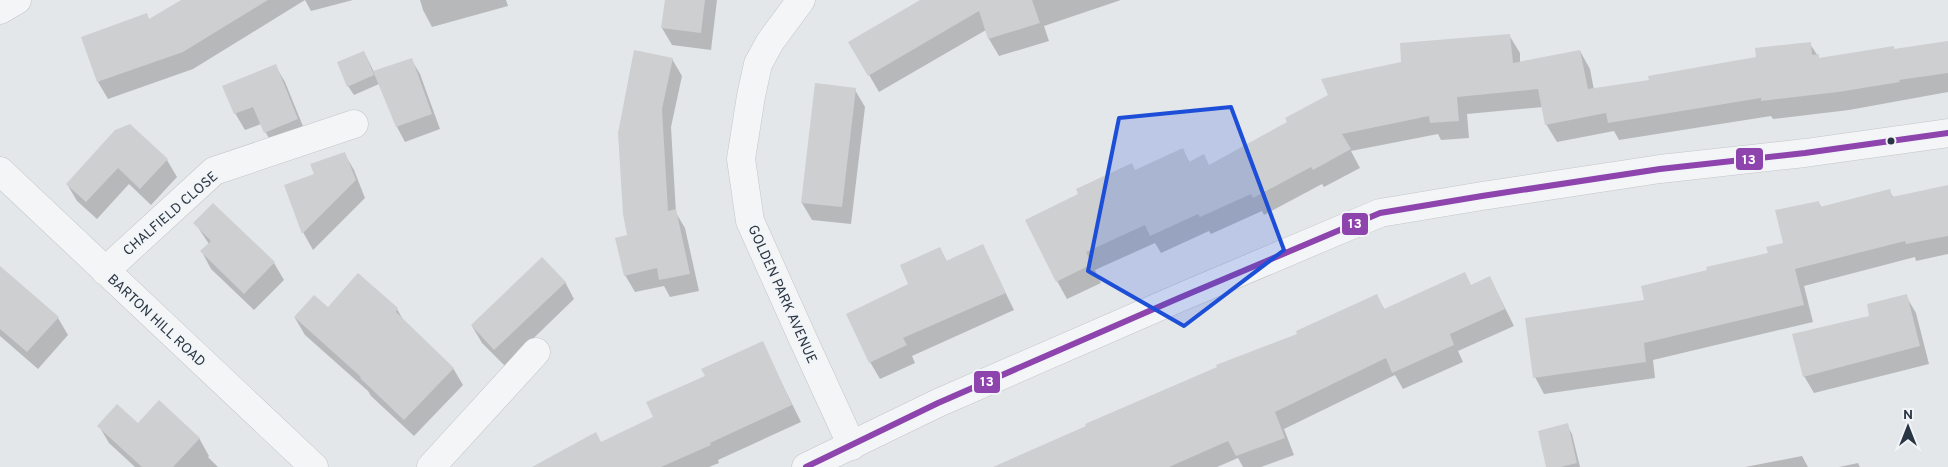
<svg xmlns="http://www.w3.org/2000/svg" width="1948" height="467" viewBox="0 0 1948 467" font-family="Overpass,sans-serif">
	<rect width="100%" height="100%" fill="#e4e7e9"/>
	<path fill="#0003" d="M183,0h170l-42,11 -6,-11 -112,69 -85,30 -10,-17 52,-62z
		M420,0h86l2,6 -76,21 -9,-17z
		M666,0h51l-6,50 -39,-5 -10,-17z
		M922,0h199l-77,26 5,15 -50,15 -10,-17 -3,-9 -107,62 -29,-50z
		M1509,35l11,18v10l60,-12 10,18 4,21 56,-9 107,-23 53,-14 10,15 73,-12 2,3 53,-7v49l-99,18 -76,9 -2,-3 -152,24 -5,-9 -57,11 -11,-18 -3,-17 -76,7 2,24 -28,2 -3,-6 -87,17 9,17 -36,19 -2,-3 -58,31 -2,-4 -51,23 -2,-3 -48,22 -6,-10 -60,27 6,13 -34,16 -10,-18 78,-110 47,-22 8,14 20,3 192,-103z
		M364,52l10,20 37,-13 9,15 20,55 -35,13 -8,-15 -18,-43 -25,11 -6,-9z
		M672,59l10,17 -11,51 5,86 9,15 14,63 -29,6 -6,-11 -29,6 -10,-17 4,-39z
		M275,65l10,17 22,54 -32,13 -14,-25 -16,6 -10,-17z
		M855,90l10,17 -14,117 -39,-4 -10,-17z
		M116,132l51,28 10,17 -26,28 -22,-21 -32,35 -20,-18 -10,-17z
		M344,153l10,17 11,28 -52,52 -9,-16 -18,-48 29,-11z
		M1948,187v67l-32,7 -1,-4 -111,29 9,36 -160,38 2,18 -111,16 -9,-17 111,-76 62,-31 61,-17 16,-9 33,-42 4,6 67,-17 5,7z
		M195,223l79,40 10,17 -30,30 -43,-41 -9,-17 7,-8z
		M982,245l32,65 -102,46 3,7 -35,16 -10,-17 70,-114 7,14z
		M0,267l58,51 10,17 -30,34 -38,-33z
		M358,275l39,34 8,14 48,45 10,17 -49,51 -43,-40 -3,-5 -63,-56 -10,-17 33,-10z
		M1490,278l24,48 -56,25 5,11 -60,27 -8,-14 -111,54 10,26 -33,12h-18l-5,-9 -21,9h-206l288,-132 77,-40 9,15 86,-24z
		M565,282l9,17 -69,67 -23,-23 -10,-17z
		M1906,296l10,17 13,51 -115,29 -10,-17 67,-59z
		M762,343l39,79 -83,38 1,3 -10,4h-174l67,-24 53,-25 51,-41z
		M138,425l61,13 10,18 -1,1 10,10h-83l-26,-24 -10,-17z
		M1567,425l5,9 8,33h-33z
		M1802,456l6,11h-63z
		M1858,463l2,4h-21z"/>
	<path fill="#cdcfd1" d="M181,0h87l-85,52 -86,30 -16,-45 66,-24 2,6z
		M665,0h40l-4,33 -40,-5z
		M920,0h112l8,23 -52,16 -9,-28 -111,65 -20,-34z
		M1510,34l3,29 67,-13 8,39 61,-9 -1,-4 108,-19 -1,-9 56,-6 1,13 7,-1v4l75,-12v3l54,-8v32l-49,7 1,2 -62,10 -77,9v-3l-153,25 -2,-10 -61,12 -7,-36 -81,8 2,24 -29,2 -1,-7 -87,18 9,15 -38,21 -2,-3 -58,31 -2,-4 -51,23 -2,-3 -48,22 -5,-11 -59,27 6,12 -36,18 -31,-62 53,-26 -2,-5 56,-26 3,7 48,-22 6,14 15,-8 5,11 78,-43 -2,-4 43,-23 -7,-16 80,-17 -1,-19z
		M634,50l39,8 -11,51 6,102 8,-2 14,65 -31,6 -2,-12 -33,8 -9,-38 12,-3 -4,-21 -5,-81z
		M364,51l10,24 -27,12 -10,-25z
		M412,58l20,56 -36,13 -23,-56z
		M276,64l22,55 -34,14 -11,-26 -19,7 -12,-28z
		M815,83l41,5 -14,119 -41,-4z
		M130,124l38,35 -28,30 -22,-21 -32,34 -20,-18 49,-54z
		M345,152l11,28 -54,54 -18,-49 30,-11 -4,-10z
		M1948,185v51l-42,8 -1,-3 -110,28 9,36 -160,38 2,19 -113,16 -8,-60 119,-18 -3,-14 66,-16 -1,-3 62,-14 -2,-6 17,-4 -8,-33 44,-9 1,6 70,-18 2,8z
		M213,203l62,59 -31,32 -44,-43 11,-10 -18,-18z
		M983,244l23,49 -103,45 4,7 -38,18 -23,-49 62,-30 -8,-19 40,-18 6,14z
		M542,257l24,25 -72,68 -23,-25z
		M0,266l59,51 -32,35 -27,-23z
		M1465,272l6,13 19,-9 15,33 -55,25 4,11 -62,28 -6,-15 -111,54 10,26 -49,18 -8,-15 -59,26h-176l93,-41 -1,-2 132,-57 -1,-2 81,-31 -1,-3 81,-37 7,15z
		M358,273l40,35 -2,4 58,56 -50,52 -44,-42 1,-1 -67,-60 20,-22 14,12z
		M1907,294l13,52 -117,31 -11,-43 77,-18 -2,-12z
		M763,341l29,64 -82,38 1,2 -50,22h-129l64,-35 5,10 52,-25 -7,-15 59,-26 -4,-7z
		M159,400l41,38 -27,29h-31l-45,-41 20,-22 21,19z
		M1568,423l9,40 -16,4h-15l-8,-36z"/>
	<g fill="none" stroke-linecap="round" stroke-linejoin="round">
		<defs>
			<path id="minor" d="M801,0l-31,42 -12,22 -7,32 -10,63 9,62 52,116 50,109
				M0,10l17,-10
				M0,171l314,296
				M105,271l109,-100 140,-47
				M431,467l105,-115
				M806,467l132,-64 241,-105 201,-85 102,-17 178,-27 145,-16 143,-20"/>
		</defs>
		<use href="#minor" stroke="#c2c5c7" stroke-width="29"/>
		<use href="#minor" stroke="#f3f5f6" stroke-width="28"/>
		<defs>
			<path id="bus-1" d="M806,467l132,-64 241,-105 201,-85 102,-17 178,-27 145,-16 143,-20"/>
		</defs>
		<use href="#bus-1" stroke="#f2f5f8" stroke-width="10"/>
		<use href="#bus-1" stroke="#8e44ad" stroke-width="6"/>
	</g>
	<path fill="#1d4ed8" fill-opacity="0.2" stroke="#1d4ed8" stroke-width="4" stroke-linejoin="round" d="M1231,107l53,143 -100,76 -96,-55 31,-153z"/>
	<circle fill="#2a3643" stroke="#f2f5f8" stroke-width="2" cx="1891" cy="141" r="4.5"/>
	<g text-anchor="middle" stroke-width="4" stroke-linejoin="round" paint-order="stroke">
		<g font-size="14" fill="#2a3643" stroke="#f2f5f8">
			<text transform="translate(170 213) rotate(-41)" y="5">CHALFIELD CLOSE</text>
			<text transform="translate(783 294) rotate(66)" y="5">GOLDEN PARK AVENUE</text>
			<text transform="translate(157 320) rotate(43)" y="5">BARTON HILL ROAD</text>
		</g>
	</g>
	<g stroke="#f2f5f8" stroke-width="2">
		<rect x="1735" y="147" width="29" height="24" rx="5" fill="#8e44ad"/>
		<rect x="1341" y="212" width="28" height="24" rx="5" fill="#8e44ad"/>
		<rect x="973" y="370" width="28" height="24" rx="5" fill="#8e44ad"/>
	</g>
	<g font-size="14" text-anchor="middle" font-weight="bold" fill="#fff">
		<text x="1749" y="164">13</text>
		<text x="1355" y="228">13</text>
		<text x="987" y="386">13</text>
	</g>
	<g transform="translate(1908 427)" stroke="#f2f5f8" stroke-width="4" paint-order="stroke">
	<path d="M0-4L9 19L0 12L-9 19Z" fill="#2a3643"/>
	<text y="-8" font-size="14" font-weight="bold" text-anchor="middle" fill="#2a3643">N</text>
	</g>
</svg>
